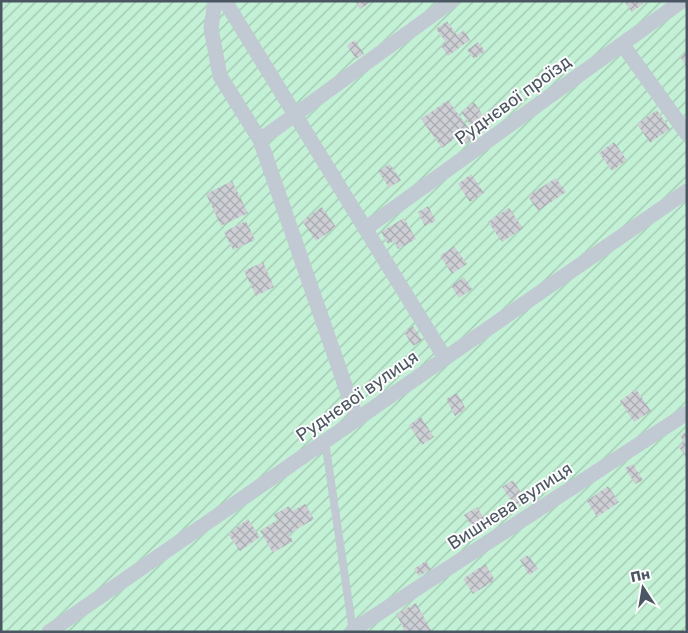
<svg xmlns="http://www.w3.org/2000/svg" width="688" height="633" viewBox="0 0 688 633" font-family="Rubik,sans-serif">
	<defs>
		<pattern id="garden-furrows" width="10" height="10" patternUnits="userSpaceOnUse" patternTransform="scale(1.25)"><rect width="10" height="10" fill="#c3f1d5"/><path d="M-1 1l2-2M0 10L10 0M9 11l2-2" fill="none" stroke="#a0c6b0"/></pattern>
		<pattern id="building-cross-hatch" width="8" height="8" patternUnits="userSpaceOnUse" patternTransform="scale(1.25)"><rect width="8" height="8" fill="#cdcfd5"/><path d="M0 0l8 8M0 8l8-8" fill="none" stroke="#a8abb0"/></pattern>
	</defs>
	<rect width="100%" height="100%" fill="#f5f3f3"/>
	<path fill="url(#garden-furrows)" d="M1,1h686v631h-686z"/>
	<path fill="url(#building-cross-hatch)" d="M355,1h17l-12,8z
		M624,1h17l2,3 -11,8z
		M447,21l10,14 7,-5 6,10 -22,16 -7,-10 5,-4 -10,-13z
		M355,40l9,14 -8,5 -9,-14z
		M478,42l7,9 -11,8 -7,-9z
		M687,52v15l-7,-10z
		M448,100l27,37 -12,9 -6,-9 -15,11 -21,-29z
		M474,102l17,25 -13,9 -17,-24z
		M657,110l13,19 -20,14 -13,-19z
		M614,142l13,18 -15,11 -13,-18z
		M390,164l11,16 -12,8 -11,-17z
		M471,174l13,19 -14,9 -12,-18z
		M556,178l10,14 -28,19 -10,-15z
		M232,181l16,32 -27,13 -15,-32z
		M428,206l8,15 -11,5 -7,-14z
		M322,207l14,20 -20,14 -14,-20z
		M509,208l14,20 -21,14 -14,-20z
		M404,218l12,21 -18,10 -4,-8 -6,3 -7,-12z
		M246,221l9,19 -22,10 -9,-18z
		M454,246l13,18 -15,10 -12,-18z
		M263,262l11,25 -18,9 -12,-25z
		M464,277l8,12 -13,9 -8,-12z
		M413,326l9,14 -9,6 -9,-14z
		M636,389l15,22 -17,11 -14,-21z
		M457,393l9,16 -11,7 -9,-17z
		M421,417l13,20 -12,8 -13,-20z
		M687,431v27l-9,-12 6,-4 -4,-6z
		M633,464l10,16 -8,4 -10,-16z
		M513,480l12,19 -10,7 -13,-19z
		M608,486l11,16 -22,15 -10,-16z
		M305,504l9,15 -25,15 4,7 -20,12 -13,-22 17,-11 -3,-5 15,-9 3,5z
		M477,507l12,19 -12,8 -13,-19z
		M248,519l12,18 -20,14 -12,-17z
		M528,555l10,14 -9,6 -9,-15z
		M426,561l5,8 -12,7 -5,-7z
		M485,564l10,16 -22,14 -10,-15z
		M416,603l16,29h-33l5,-3 -8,-15z"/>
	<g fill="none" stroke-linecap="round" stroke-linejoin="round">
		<path stroke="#c1cad2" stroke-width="8" d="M325,441l28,191"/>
		<path stroke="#c1cad2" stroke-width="15" d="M215,1l-4,27 9,48 40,64 97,280
			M225,1l220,357
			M622,44l65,90
			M260,140l192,-139
			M365,229l317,-228
			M353,630l334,-217
			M49,632l638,-441"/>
	</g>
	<g text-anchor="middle" stroke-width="4" stroke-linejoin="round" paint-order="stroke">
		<g font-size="18" fill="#4a5661" stroke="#fff">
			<text transform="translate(513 100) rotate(-36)" y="6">Руднєвої проїзд</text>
			<text transform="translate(357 396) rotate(-35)" y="6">Руднєвої вулиця</text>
			<text transform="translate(510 506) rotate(-33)" y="6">Вишнева вулиця</text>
		</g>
	</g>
	<rect width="688" height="633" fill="none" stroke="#4a5661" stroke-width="5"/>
	<g transform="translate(643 588) rotate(348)" stroke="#ffffff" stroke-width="4" paint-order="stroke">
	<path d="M0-4L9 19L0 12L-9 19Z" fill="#4a5661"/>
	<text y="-8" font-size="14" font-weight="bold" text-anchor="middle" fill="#4a5661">Пн</text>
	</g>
</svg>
